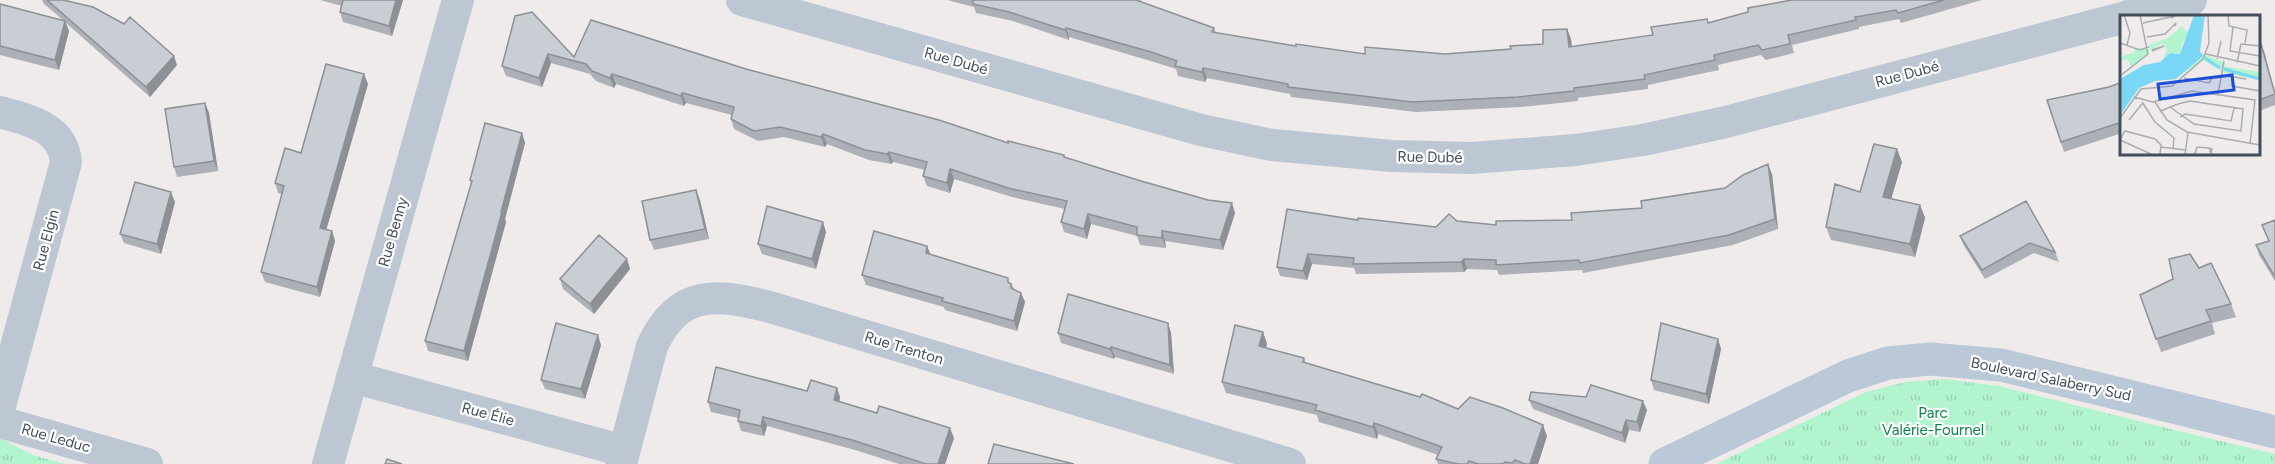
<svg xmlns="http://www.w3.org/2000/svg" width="2275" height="464" viewBox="0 0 2275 464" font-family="Figtree,sans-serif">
	<defs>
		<pattern id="grass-tufts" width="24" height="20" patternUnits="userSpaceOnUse" patternTransform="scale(1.5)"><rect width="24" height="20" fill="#b2f4ce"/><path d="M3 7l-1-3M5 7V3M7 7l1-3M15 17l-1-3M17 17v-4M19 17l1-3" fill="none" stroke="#9ad3b3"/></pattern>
	</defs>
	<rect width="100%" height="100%" fill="#efebeb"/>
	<path fill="url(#grass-tufts)" d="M1945,379l54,7 175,44 101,24v10h-559l150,-72 39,-10z
		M0,438l33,17 32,9h-65z"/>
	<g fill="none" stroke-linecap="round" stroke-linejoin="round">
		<path stroke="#bcc7d3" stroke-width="32" d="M742,0l459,130 71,15 120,11 80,2 103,-8 68,-10 83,-18 396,-104
			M2128,16l63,-16
			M0,112c29,8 63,15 66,50l-66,244
			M352,377l272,74
			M0,422l147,42
			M328,464l130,-464
			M621,464l31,-118c27,-58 65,-52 118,-39l520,157"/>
		<path stroke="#bbc8d8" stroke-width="33" d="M1665,464l183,-88 40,-13 42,-4 71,6 274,67"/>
	</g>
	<path fill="#adb0b6" d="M42,0h21l114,65 -27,32 -84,-74 3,8 -10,39 -59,-15v-51l63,16 -19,-16z
		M320,0h83l-11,36 -49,-14 -3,-10 2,-6z
		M947,0h194l-1,2 74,26 2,5 80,13 69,8h80l66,-5 32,-5 24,-15 4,10 1,8 81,-12 54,-16 1,4 84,-23h190l-81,23 -2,-4 -40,8v2l-67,16 2,8 -28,7 -5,-5 -43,10 1,5 -71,15v4l-70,9v3l-57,6 -105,5 -125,-15 -1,-3 -83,-16 -2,4 -27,-6 -2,-7 -22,-7 -85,-25v3l-56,-19 -37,-8 -2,-6z
		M515,16l59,41 172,12 262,74 57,15 170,55 -12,37 -58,-9 1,7 -26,-3 -3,-9 -46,-12 -4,15 -23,-7 -3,-10 4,-13 -53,-12 -58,-18 -4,14 -23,-7 -4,-10 2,-6 -32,-8 -2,2 -22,-4 -42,-16 -2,3 -41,-10 -26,4 -24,-12 -3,-10 1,-4 -46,-12 -2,3 -68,-22 -2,4 -18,-7 -6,-7 -39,-11 -9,24 -36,-11 -4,-10z
		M2261,44l14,49v12l-16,6v-66z
		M2122,82v51l-58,19 -17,-52 62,-13z
		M368,84l-42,145 6,2 3,10 -15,56 -55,-15 -4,-10 21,-78 -4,-1 -3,-10 26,-30z
		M205,103l4,10 9,58 -41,6 -3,-10z
		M522,133l3,10 -20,76 1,3 -38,139 -40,-10 -3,-10 46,-157 -1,-4z
		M1902,162l-11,37 29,6 5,13 -10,39 -84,-17 -5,-13z
		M1772,174l6,55 -45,16 -150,28 -1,-3 -83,5 -2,-5 -30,-1 -3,3 -108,2 -2,-6 -42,-4 -5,16 -27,-4 -3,-9 81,-47 78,7 21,-6 39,4 76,-5 70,-12 83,-20z
		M700,200l9,39 -55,11 -4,-10z
		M2026,201l29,51 4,10 -25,-9 -49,26 -21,-33 -4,-10z
		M175,202l-14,52 -37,-11 -4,-9z
		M2275,220v61l-16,-26 -3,-10 13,-4 -7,-16z
		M826,232l-10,37 -54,-15 -4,-10z
		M927,246l3,8 81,29 3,6 7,4 4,9 -8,29 -72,-21 -1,-3 -78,-22 -4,-10z
		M627,259l3,10 -36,45 -31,-25 -3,-10z
		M2199,268l32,36 5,13 -24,6 3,11 -54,18 -21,-57z
		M1168,323l3,10 3,41 -59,-17 -1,2 -53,-16 -3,-10z
		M1263,332l4,12 -1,4 38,10 2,5 241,73 -9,28h-100l-2,-5 2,-4 -60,-21 -1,5 -58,-17 -2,-7 -91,-22 -4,-11z
		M1718,339l3,10 -12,55 -55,-14 -3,-10z
		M601,345l-16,54 -40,-10 -4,-9z
		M837,388l3,9 -1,5 115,36 -9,26h-46l-44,-14 -88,-24 -3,10 -23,-5 -3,-10v-3l-27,-6 -3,-10z
		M1529,400l118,10 -7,22 -11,-2 -4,13 -92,-34z"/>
	<path fill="#8d9094" d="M396,0h7l-11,36 -3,-10z
		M65,21l4,10 -10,39 -4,-10z
		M1066,28l3,9v3l-4,-10z
		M1567,29l4,10 2,18 -4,-10z
		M2261,44l4,10 10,42z
		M548,54l3,9 -9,24 -3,-9z
		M174,56l3,9 -27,32 -4,-10z
		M1203,68l4,10 -2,4 -3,-10z
		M364,74l4,10 -44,154 -4,-10z
		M612,74l4,10 -2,4 -4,-10z
		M682,93l4,10 -2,3 -3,-10z
		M205,103l4,10 9,58 -4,-10z
		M522,133l3,10 -20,76 1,3 -38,139 -4,-10z
		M823,134l4,10 -2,3 -4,-10z
		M1897,149l5,13 -14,48 -5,-13z
		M889,152l4,10 -2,2 -4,-10z
		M1768,164l4,10 6,55 -3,-10z
		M950,169l4,10 -4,14 -3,-10z
		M696,190l4,10 9,39 -4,-10z
		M171,192l4,10 -14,52 -4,-10z
		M1232,203l3,10 -12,37 -3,-10z
		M1920,205l5,13 -10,39 -5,-13z
		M1088,214l3,10 -4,15 -3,-10z
		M823,222l3,10 -10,37 -4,-10z
		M332,231l3,10 -15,56 -3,-10z
		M1162,231l3,10 1,7 -4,-10z
		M927,246l4,10 -5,-3z
		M1308,254l4,10 -5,16 -4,-9z
		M627,259l3,10 -36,45 -4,-10z
		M1464,259l3,10 -3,3 -3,-10z
		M1021,293l4,9 -8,29 -3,-10z
		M1168,323l3,10 3,41 -4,-9z
		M1263,332l4,12 -4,14 -4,-12z
		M598,335l3,10 -16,54 -4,-10z
		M1718,339l3,10 -12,55 -3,-10z
		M1111,347l4,10 -1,2 -4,-10z
		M837,388l3,9 -2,13 -4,-10z
		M1643,401l4,9 -7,22 -3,-10z
		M763,417l4,9 -3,10 -3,-10z
		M1626,420l3,10 -4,13 -3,-10z
		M1374,423l4,11 -1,5 -4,-12z
		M1543,425l4,11 -9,28h-8z
		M950,428l4,10 -9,26h-7z"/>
	<path fill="#c9cdd4" stroke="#8d9094" stroke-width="1.5" d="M47,0h16l30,7 31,17 6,-7 44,39 -28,31z
		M343,0h53l-7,26 -49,-14z
		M973,0h163l78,28 -2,4 84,14v-2l69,10v-7l80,7 66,-5 -1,-3 33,-2v-14l24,-1 2,18 84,-12 -2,-8 56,-8 1,4 40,-11v-4l44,-8h152l-46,13 -2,-3 -41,7 1,3 -68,15 2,9 -28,6 -4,-5 -44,10 1,5 -71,15 1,4 -71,9v3l-56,6 -106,5 -124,-15v-3l-85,-16 -1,4 -27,-6 2,-5 -26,-9 -85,-24 -1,2 -56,-18 -36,-8z
		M0,4l65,17 -10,39 -55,-14z
		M532,12l42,45 17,-37 155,49 193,51 69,23v-2l56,14v2l77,24 67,19 24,3 -12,37 -58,-9v7l-25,-3v-8l-49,-13 -4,15 -23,-7 6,-21 -59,-13 -58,-19 -3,14 -24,-7 4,-14 -38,-10 -2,2 -22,-4 -42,-16 -2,3 -41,-10 -26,4 -23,-12 3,-12 -52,-14 -1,3 -69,-22 -2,4 -18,-7 -6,-7 -38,-10 -9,24 -37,-12 13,-50z
		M2261,44l14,50 -16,6v-55z
		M326,64l38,10 -44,154 12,3 -15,56 -56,-15 23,-86 -9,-3 10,-35 16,5z
		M2122,82v40l-61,20 -14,-42 62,-13z
		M205,103l9,58 -40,6 -9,-58z
		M485,123l37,10 -21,79h1l-38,139 -39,-10 47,-160 -2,-1z
		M1874,144l23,5 -14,48 37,8 -10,39 -84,-17 9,-43 25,8z
		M1768,164l7,55 -46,16 -149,28 -1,-3 -83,5v-5l-32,-1 -3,3 -108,2 1,-6 -46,-4 -5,17 -26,-4 10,-58 71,11v-2l78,9 13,-13 8,7 39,4v-4l76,-1 -1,-7 71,-5 -1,-7 84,-13 18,-13z
		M135,182l36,10 -14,52 -37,-10z
		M696,190l9,39 -55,11 -8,-39z
		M2026,201l29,51 -25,-9 -48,27 -22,-34z
		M767,206l56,16 -11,37 -54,-15z
		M2275,220v57l-19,-32 13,-4 -7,-16z
		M874,231l53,15 -1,7 82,25v4l3,2v4l10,5 -7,28 -72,-20 1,-3 -81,-23z
		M599,235l28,24 -37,45 -30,-25z
		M2190,254l9,14 12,-5 20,41 -25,6 5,11 -55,18 -16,-44 33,-16 -4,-20z
		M1068,294l100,29 2,42 -59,-18 -1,2 -52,-16z
		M556,323l42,12 -17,54 -40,-9z
		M1661,323l57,16 -12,55 -55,-14z
		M1235,325l28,7 -4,14 45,12 -1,4 117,35 2,-3 36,15 12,-12 33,11 40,17 -13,39h-5l-10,-4 -3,3 -7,-1 -2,2h-25l-9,-3 -2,3h-9l-22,-5 6,-12 -68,-24 -1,4 -58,-17 2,-5 -95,-23z
		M716,367l91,24 4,-11 26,8 -3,12 43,13 2,-7 71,22 -12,36h-12l-74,-24 -89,-23 -2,9 -23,-5 2,-11 -32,-8z
		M1591,385l52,16 -6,21 -11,-2 -4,13 -93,-33 2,-8 55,5z
		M994,444l80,20h-86z
		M387,459l15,5h-17z"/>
	<g text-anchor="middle" stroke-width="4.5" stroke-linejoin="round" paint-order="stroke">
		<g font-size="15" fill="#424e5b" stroke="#fff">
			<text transform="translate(956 61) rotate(16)" y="5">Rue Dubé</text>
			<text transform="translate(1907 74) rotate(-15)" y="5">Rue Dubé</text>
			<text transform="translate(1430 157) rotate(1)" y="5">Rue Dubé</text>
			<text transform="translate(393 232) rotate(-74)" y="5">Rue Benny</text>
			<text transform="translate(46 240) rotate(-75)" y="5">Rue Elgin</text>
			<text transform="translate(904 348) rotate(17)" y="5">Rue Trenton</text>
			<text transform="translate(2051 379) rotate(12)" y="5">Boulevard Salaberry Sud</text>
			<text transform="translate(488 414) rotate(15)" y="5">Rue Élie</text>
			<text transform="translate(56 438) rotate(16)" y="5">Rue Leduc</text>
		</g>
		<g font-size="15" fill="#0b834c" stroke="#fff">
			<text x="1933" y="418">Parc<tspan x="1933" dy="17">Valérie-Fournel</tspan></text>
		</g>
	</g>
	<g transform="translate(2120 15)">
		<rect width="140" height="140" fill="#efebeb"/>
		<path d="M62,11l6,7 -7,12v8h-12l-2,3 -4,2 4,-8 -5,-7 -12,8 -1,-6 19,-7zM14,33h13l1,6 -16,14 -5,-9 -7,3v-5l15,-5z" fill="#b2f4ce"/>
		<path d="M80,38l23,9v4l36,6v8l-34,-7 -22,-13 -20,14 19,-18z" fill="#b2f4ce"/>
		<path d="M74,0h11l-5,36 3,5 -27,23 -21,2 -16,7 -19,27v-36l24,-14 16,-3 10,-9 10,1z" fill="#7ad8f6"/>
		<path fill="none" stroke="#7ad8f6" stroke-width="3" d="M85,43l15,10M104,54l36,10"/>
		<path fill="none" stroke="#aaacb1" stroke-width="1.5" d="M4,0l6,18 -3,12M108,0l1,11 18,4 -2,14M23,8l32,-7 -4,2M113,12l-3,24 30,5M27,22l18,-3 11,-11 -1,3M0,28l20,7 9,-3M32,36l12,-5 -12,4M86,39l54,12M97,44l4,-18M117,48l4,-19 19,2M101,60l25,4M0,61l28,-22 -8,-39M112,62v9l28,5M64,63l25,5 3,-5M98,79l6,-33M14,82l19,5 39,-11 63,9 -5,44M22,87l13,20 19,16 -1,10M35,87l12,18 20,12 73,13M40,97l1,-1 9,-4 11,-4h1l8,-2 53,8 -2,22 -47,-7 -24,-17M60,102l5,-3 46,7 3,-13M0,103l21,-29 31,-3 31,-27 6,-16 -1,-28M9,105l13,-16M0,125l5,-9 30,8 6,6 -1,9M0,125l31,14M41,132l24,3M65,139l3,-21M75,139l2,-7 12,1 2,5 1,-4 -3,-1"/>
		<path fill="#1d4ed8" fill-opacity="0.15" stroke="#1d4ed8" stroke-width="3" d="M112,60l2,15 -74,9 -2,-15z"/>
		<rect width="140" height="140" fill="none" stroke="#424e5b" stroke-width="3"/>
	</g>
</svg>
